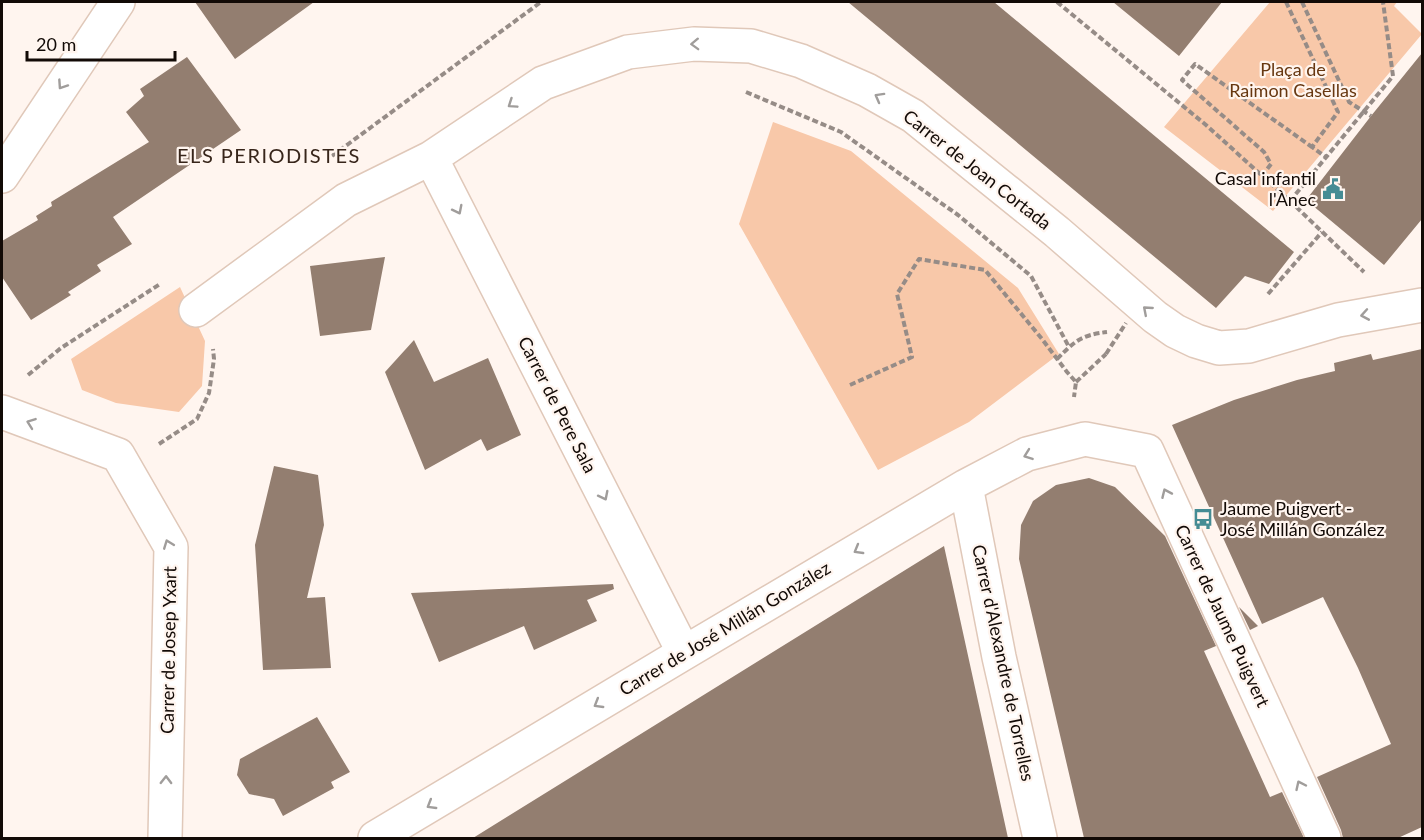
<svg xmlns="http://www.w3.org/2000/svg" width="1424" height="840" viewBox="0 0 1424 840" font-family="Lato,sans-serif">
	<rect width="100%" height="100%" fill="#fff5ef"/>
	<path fill="#f8c8a9" d="M1270,2h127l-3,4 28,28 -149,177 -109,-84z
		M773,122l78,29 167,137 41,66 -90,68 -91,48 -139,-246z
		M180,287l25,54 -3,45 -23,26 -63,-9 -34,-13 -11,-31z"/>
	<path fill="#937e70" d="M195,2h119l-79,57z
		M848,2h146l300,250 -25,32 -24,-8 -29,32z
		M1113,2h109l-43,54z
		M1422,53v166l-38,46 -78,-65 65,-84z
		M187,57l54,73 -128,87 19,27 -35,21 4,6 -33,21 3,3 -40,25 -29,-43v-36l36,-21 -2,-4 16,-10 -1,-4 98,-60 -23,-30 18,-16 -4,-7z
		M385,257l-14,73 -51,6 -10,-70z
		M414,340l20,42 54,-24 33,77 -34,16 -6,-12 -56,31 -40,-98z
		M1422,349v478l-24,11h-55l-2,-8 -24,-53 74,-33 -33,-76 -35,-71 -61,27 -90,-199 62,-25 63,-20 38,-9 -1,-8 37,-9 2,6z
		M274,466l44,9 6,50 -17,73 18,-1 6,71 -68,2 -8,-125z
		M1089,478l26,9 50,49 51,110 -12,5 66,146 12,-5 22,46h-220l-65,-279 2,-34 12,-24 23,-16z
		M944,546l64,292h-535z
		M613,584l1,5 -27,11 10,21 -63,29 -10,-24 -85,36 -28,-69z
		M1239,607l19,19 -8,4z
		M317,717l33,55 -19,10 3,6 -51,28 -9,-17 -25,-5 -12,-19 3,-16z"/>
	<g fill="none" stroke-linecap="round" stroke-linejoin="round">
		<defs>
			<path id="minor" d="M431,158l253,495
				M2,176l116,-174
				M196,310l150,-110 85,-42 112,-75 85,-31 66,-8 57,2 50,15 66,29 46,26 144,116 98,85 20,14 21,10 23,7 30,-2 89,-26 84,-15
				M2,412l116,43 53,92 -6,291
				M966,486l33,171 41,181
				M375,838l309,-185 282,-167 61,-32 58,-15 62,12 177,387"/>
		</defs>
		<use href="#minor" stroke="#e0c8b9" stroke-width="36"/>
		<path stroke="#968c87" stroke-width="4" stroke-dasharray="6 3" stroke-linecap="butt" d="M1057,2l149,123 84,76 74,71
			M1286,2l52,110 -26,35 15,11
			M1302,2l47,100 22,14
			M746,92l95,40 117,83 73,61 38,71
			M332,156l209,-154
			M1262,176l9,-12 -7,-12 -82,-72 13,-16 117,83
			M1290,201l103,-125 -10,-74
			M1268,294l54,-62
			M1057,359c18,-18 24,-24 50,-27
			M28,375l33,-27 99,-64
			M1076,382l30,-28
			M850,385l62,-28 -15,-63 22,-35 66,11 57,69 25,33 9,10 -2,15
			M159,444l38,-25 12,-26 5,-34 -1,-10"/>
		<use href="#minor" stroke="#fff" stroke-width="33"/>
		<path stroke="#968c87" stroke-width="4" stroke-dasharray="6 3" stroke-linecap="butt" d="M1106,354l20,-31"/>
	</g>
	<defs><path id="oneway-chevron" d="M-2-3.5L2.5 0L-2 3.5" fill="none" stroke-width="1.6" stroke-linecap="round" stroke-linejoin="round" transform="scale(1.5)"/></defs>
	<g stroke="#a09d9b">
		<use href="#oneway-chevron" transform="translate(695 44) rotate(178)"/>
		<use href="#oneway-chevron" transform="translate(62 85) rotate(124)"/>
		<use href="#oneway-chevron" transform="translate(879 97) rotate(-151)"/>
		<use href="#oneway-chevron" transform="translate(512 104) rotate(146)"/>
		<use href="#oneway-chevron" transform="translate(458 210) rotate(63)"/>
		<use href="#oneway-chevron" transform="translate(1147 310) rotate(-139)"/>
		<use href="#oneway-chevron" transform="translate(1365 315) rotate(170)"/>
		<use href="#oneway-chevron" transform="translate(31 423) rotate(-160)"/>
		<use href="#oneway-chevron" transform="translate(1028 455) rotate(160)"/>
		<use href="#oneway-chevron" transform="translate(1166 493) rotate(-114)"/>
		<use href="#oneway-chevron" transform="translate(604 496) rotate(63)"/>
		<use href="#oneway-chevron" transform="translate(168 544) rotate(-111)"/>
		<use href="#oneway-chevron" transform="translate(858 550) rotate(150)"/>
		<use href="#oneway-chevron" transform="translate(598 704) rotate(149)"/>
		<use href="#oneway-chevron" transform="translate(166 780) rotate(-89)"/>
		<use href="#oneway-chevron" transform="translate(1300 785) rotate(-115)"/>
		<use href="#oneway-chevron" transform="translate(431 805) rotate(149)"/>
	</g>
	<defs>
		<symbol id="civic-bare" viewBox="-9 -9 18 18"><path d="M-.6-6.5H3V-4.5H.6V-3L4-1V1h2V6H-6V1h2V-1L-.6-3ZM-1.2 2.5V6h2.4V2.5Z" fill="#458c94" stroke="#fff5ef" stroke-width="2.5" paint-order="stroke"/></symbol>
		<symbol id="bus-bare" viewBox="-9 -9 18 18"><path d="M-5-6H5V4H4V6H2V4H-2V6H-4V4H-5ZM-3.5-4V0h7V-4ZM-3.5 1.2v1.5H-2V1.2ZM2 1.2v1.5H3.5V1.2Z" fill="#458c94" stroke="#fff5ef" stroke-width="2.5" paint-order="stroke"/></symbol>
	</defs>
	<g fill-rule="evenodd">
		<use href="#civic-bare" x="1318" y="174" width="30" height="30"/>
		<use href="#bus-bare" x="1188" y="504" width="30" height="30"/>
	</g>
	<g text-anchor="middle" stroke-width="4.5" stroke-linejoin="round" paint-order="stroke">
		<g font-size="18" fill="#673710" stroke="#fff5ef">
			<text x="1293" y="76">Plaça de<tspan x="1293" dy="21">Raimon Casellas</tspan></text>
		</g>
		<g font-size="18" fill="#120a06" stroke="#fff5ef">
			<text transform="translate(977 170) rotate(38)" y="6">Carrer de Joan Cortada</text>
			<text transform="translate(557 405) rotate(63)" y="6">Carrer de Pere Sala</text>
			<text transform="translate(1222 616) rotate(65)" y="6">Carrer de Jaume Puigvert</text>
			<text transform="translate(725 629) rotate(-31)" y="6">Carrer de José Millán González</text>
			<text transform="translate(169 650) rotate(-89)" y="6">Carrer de Josep Yxart</text>
			<text transform="translate(1003 663) rotate(78)" y="6">Carrer d'Alexandre de Torrelles</text>
		</g>
		<g font-size="18" fill="#120a06" stroke="#fff5ef" text-anchor="end">
			<text x="1316" y="185">Casal infantil<tspan x="1316" dy="21">l'Ànec</tspan></text>
			<text x="1220" y="515" text-anchor="start">Jaume Puigvert -<tspan x="1220" dy="21">José Millán González</tspan></text>
		</g>
		<g font-size="20" letter-spacing="1.5" fill="#37251a" stroke="#fff5ef">
			<text x="269" y="163">ELS PERIODISTES</text>
		</g>
	</g>
	<rect width="1424" height="840" fill="none" stroke="#120a06" stroke-width="6"/>
	<path d="M27 51v9h148v-9" fill="none" stroke="#120a06" stroke-width="3"/>
	<text x="36" y="51" font-size="18" fill="#120a06" stroke="#fff5ef" stroke-width="4.5" paint-order="stroke">20 m</text>
</svg>
